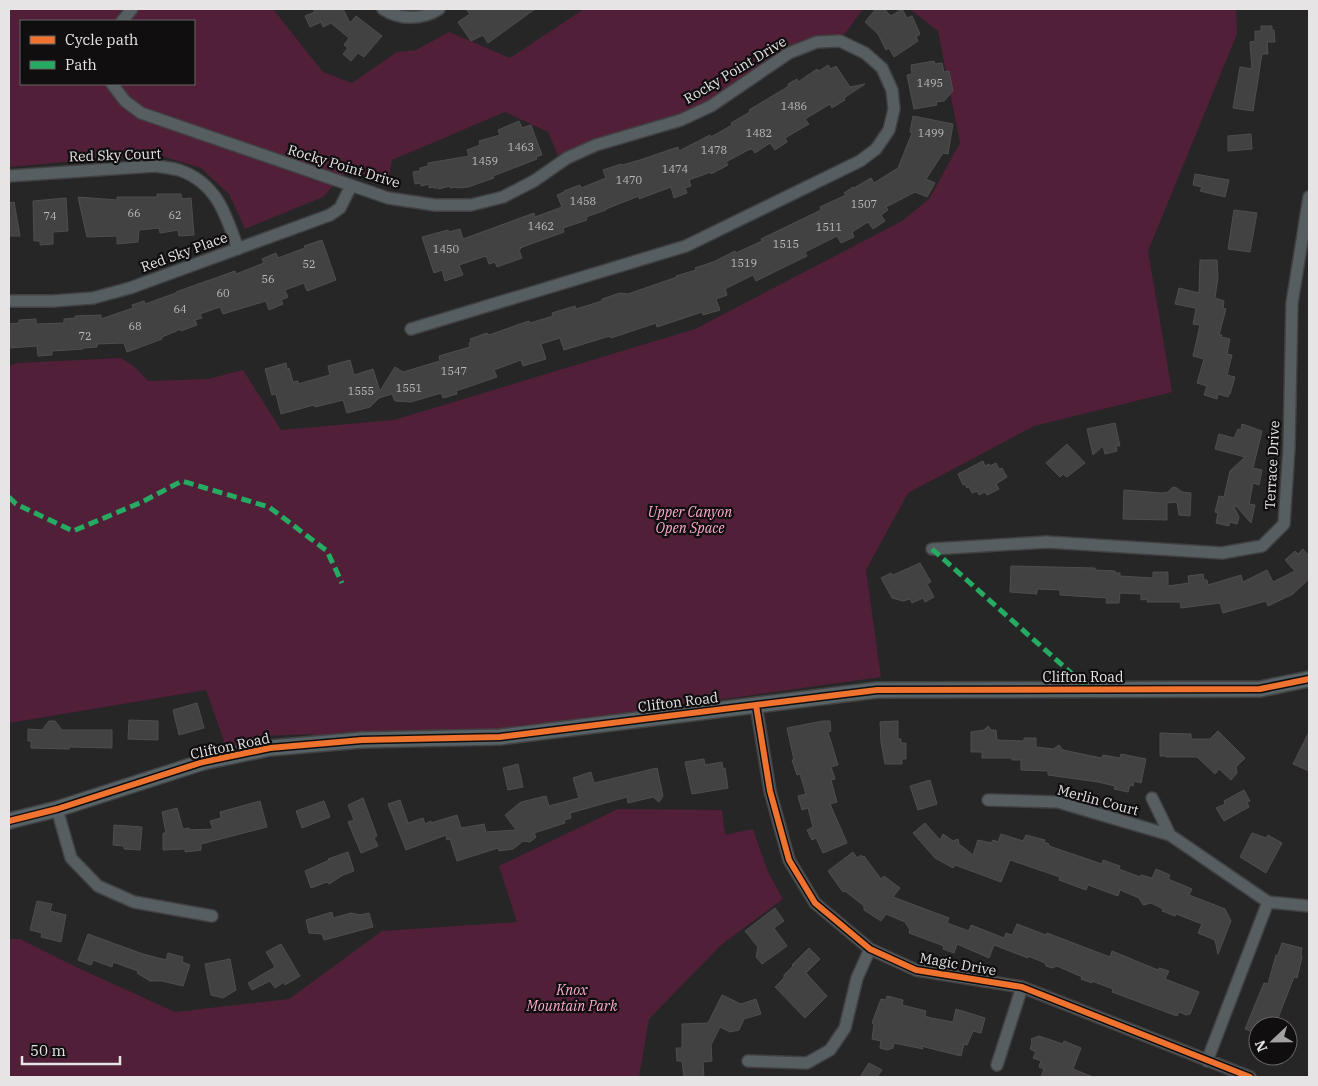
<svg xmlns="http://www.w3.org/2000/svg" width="1318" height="1086" viewBox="0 0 1318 1086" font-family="'IBM Plex Serif',serif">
	<rect width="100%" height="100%" fill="#272626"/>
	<path fill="#511f38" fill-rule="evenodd" d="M9,9h264l50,63 29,11 45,-31 19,-2 33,-18 61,26 74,-49h279l-22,30h-25l-106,65 -151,54 -11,-26 -43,-20 -113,48 -5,26 -39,-17 -25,28 -78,32 -16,-35 -28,-26 -46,-14 -146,13zM21,21h173v63h-173z
		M910,9h326l1,25 -89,217 24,141 -138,34 -126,67 -42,77 15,107 -263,37 -116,15 -186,15 -4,-10 -47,2 -38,14 -21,-60 -197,33v-357l8,-3 104,-5 14,9 13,14 60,-2 35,-9 38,60 113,-10 301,-91 207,-108 27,-22 31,-56 -22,-112z
		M618,809l104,1 3,25 28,-6 15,43 15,27 -62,46 -72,74 -10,58h-630v-138h11l54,27 101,46 114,-13 93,-68 135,-9 -18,-56z"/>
	<path fill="#434242" stroke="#4f4d4e" d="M313,9h30l7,14 6,-7 26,20 -18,21 -6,-4 -7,8 -8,-7 5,-6 -4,-3 5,-7 -18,-15 -8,4 -2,-5 -11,5 -5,-11 10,-4z
		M466,9h69l-47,34 -5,-8 -12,6 -13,-19 12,-8z
		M876,9h8l7,7 11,-7 5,9 5,-2 8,18 -4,3 2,4 -24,16 -5,-9 -3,2 -8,-16 -13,-12z
		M1261,26h11v4h2l1,12h-8l1,12h-6l-9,57 -20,-3 7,-41 12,2 -2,-27 5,-1v-10h6z
		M934,61l1,3 7,-1 2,9 5,-1 4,20 -9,10 -8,1 1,3 -23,4 -7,-34 5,-1 -1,-9z
		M828,65l3,4 5,-3 14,21 15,-3 -21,14 1,2 -13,8 -2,-4 -25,15 4,5 -24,14 2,4 -12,8 -5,-7 -15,10 -3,-4 -4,1 -22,12 2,3 -17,9v-2l-22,8 2,6 -6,2 2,5 -13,5 -3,-11 -32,12v-3l-33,13v1l-20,7 1,3 -24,8 1,4 -44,16 1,1 -2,1 3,8 -25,9 -2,-5 -6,2 -3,-8 -27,9 4,10 -18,6 -3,-11 -8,3 -12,-36 26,-7 1,2 11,-3 3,10 71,-26 1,4 27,-10 -5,-12 7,-3v-1l16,-6 1,3 25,-10 -3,-8 18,-6 1,1 18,-5 38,-13 1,4 31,-16 1,2 21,-12 -1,-2 19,-11 -1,-2 40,-24 -1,-2 9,-5 1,3 19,-13 2,2z
		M913,116l40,8 -5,30 -5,-1 -17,26 9,4 -8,14 -12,-5 -29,15 2,3 -7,5 4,6 -12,8 -5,-7 -16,10 2,5 -13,6 -4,-7 -32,16 2,4 -51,25 -3,-6 -28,14 2,6 -11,4 4,11 -17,5 -1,-3 -45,15 -1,-4 -45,15 -1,-2 -46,14 -4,-12 -19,6 5,15 -23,7 -2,-6 -27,10 3,7 -41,14 1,3 -14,4 -2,-5 -30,9 -16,-1 -3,-7 -13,4 -9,9 -23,6 -4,-13 -28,7 -1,-2 -33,9 -5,-20 -4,1 -7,-26 21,-6 1,6 2,-1 4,14 5,-1v3l32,-9 -2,-9 22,-6 4,15 19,-6 7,22 15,-24 8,5 30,-9 7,-2 -1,-5 31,-9 -1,-4 2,-1 -1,-3 17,-6 2,2 34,-12 6,-2 1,2 23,-7 -1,-3 23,-7 1,3 26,-8v-2l18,-6 8,1 49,-17 -1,-1 20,-6 -1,-2 18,-6 22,-11 1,2 26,-12 -1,-2 60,-29 -1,-3 26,-12 -2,-2 9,-6 1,1 17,-10 3,5 24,-15 14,-35 -2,-1z
		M519,121l3,7 9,-3 11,30 -6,2 1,2 -44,17 1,2 -26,9 -11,1v-1l-7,1v-2l-11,3 -1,-1h-4l-1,-1 -4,1v-4l-8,2v-3l-6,1 -2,-12 7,-1v-3l8,-2v-3l41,-7 -2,-6 13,-5 -1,-4 21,-6 -2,-5z
		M1251,134l1,15 -24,2v-15z
		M1195,174l34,6 -4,17 -25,-6 2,-4 -9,-2z
		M157,194h24l1,5 9,-1 3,37 -15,1 -1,-6 -18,3 -1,-5 -20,2 -1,12 -21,2v-8l-30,1 -9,-40 39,3v-3h40z
		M66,198l2,33 -15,1v12l-13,1v-4h-6l-1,-40z
		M14,202l6,34h-11v-33z
		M1234,210l23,3 -7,39 -22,-3z
		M322,240l14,40 -29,11 -3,-8 -19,7 3,7 -7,3 2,4 -14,6 -3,-9 -43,13 -3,-7 -20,7 2,4 -7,2 2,5 -16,6v-2l-19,8v2l-35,13 -3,-9 -27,1v3l-14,1v1l-31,2v4l-14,1 -1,-10 -28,2v-24l10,-1v-3l17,-1v5l28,-1v-4l11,-1v-2l26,-1v4l32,-11 -1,-3 12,-4 1,3 31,-11v-1l59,-21 1,3 28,-11 -2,-4 14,-6 2,5 27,-10 -1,-2z
		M1200,260h17l1,17 -3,21 9,3 -1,7 3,1 -7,26h3l-1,2 9,2 -3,15 5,1 -5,20 8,2 -5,17h-1l-1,3 -10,-3 -1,5 -13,-4 3,-9 -10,-3 7,-24 -11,-3 7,-31 -7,-1 3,-14 -1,-2 -20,-4 4,-16 20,5z
		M1115,423l5,23h-4l1,5 -12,3 -2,-8 -10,9 -6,-26z
		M1242,424l20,7 -9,37 9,2 -3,15 -6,-2 -4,21 6,1 -4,18 -15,-17 -2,1 5,10 -2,7 -7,-2 -1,4 -13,-3 2,-10 -3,-1 4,-16 5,1 6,-26 15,-14 -30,-8 4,-15 15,4 4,-9 3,1z
		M1067,444l18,19 -18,14 -4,-3 -3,3 -14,-14z
		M983,461l2,5 4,-2 1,2 6,-3 3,6 3,-1 5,9 -11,7 3,5 -12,6 -2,-3 -6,3 -2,-4 -5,2 -3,-6 -2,1 -2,-4 -2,1 -5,-11z
		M1173,487l4,1 5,4 9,1 -1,23 -11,-1 -2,-13 -10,1v17l-44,-1 1,-29 38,3 6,-1z
		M1303,549l6,7v23l-16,15 -25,12 -2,-5 -43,12 -3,-10 -39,5 -1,-6h-33v-3l-6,1v-6l-21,-1 -1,10h-13l1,-5 -47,-3v-5l-23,-1v5l-27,-2 1,-26 84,2v2l20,1v2h5v3l33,2v-6h15v14l21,-3 -1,-7 15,-2 1,6h3l1,5 33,-10 2,7 24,-12 6,12 22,-11 -10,-11 10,-9 3,3z
		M920,563l11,19 -4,2 7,13 -9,5 -2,-4 -11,5 -2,-4 -7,2 -11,-3 -11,-20 10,-5 2,2z
		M197,703l7,25 -25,7 -6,-25z
		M129,720l29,1v19l-30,-1z
		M49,721h6l7,9h50v18l-42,-1 -1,2 -38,-1v-7h-3v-12l14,1z
		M823,721h7l1,10 -3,1 10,33 -7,2 4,12 -4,1 6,22 -7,2 17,39 -24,10 -7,-15 -4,2 -5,-10 6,-3 -5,-19 -6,2 -4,-14 8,-2 -6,-20 -3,1 -5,-15h2l-7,-32z
		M898,721v18h3v4h5v16h-4v5h-17l-4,-22 -1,-20z
		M988,726l3,4h5l1,10 27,1v-3h12v9l17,2 6,-4 4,5 38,8 2,-3 17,3 1,-4 25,5 -5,24 -7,-2 -1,5 -3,-1 -2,7 -14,-3 1,-3 -17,-4 -50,-7v-4l-27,-1v-10h-9v-2h-30v-6h-11v-20l13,-2z
		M1218,731l27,27 -9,9 1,6 -6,7 -12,-11 -4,5 -18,-17h-31v-1h-6v-23l31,1v5h19z
		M1309,732v39l-16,-7z
		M704,759l1,6 17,-3 1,7 2,-1 3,20 -36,6 -7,-32z
		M518,764l5,23 -15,3 -5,-22z
		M657,768l6,28 -4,6 -6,-5 -25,6 -1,-6 -57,16 1,5 -7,2 1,3 -31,10 2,4 -6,5 -7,-1 -10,8 -14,2 -1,-3 -41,13 -7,-22 -3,1 -1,-5 -40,15 -18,-46 12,-4 8,23 15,-5 2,6 6,-3v2l26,-8 4,13 23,-4 2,8 30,-2 -11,-15 16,-13 25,-6 3,10 30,-8 -6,-20 18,-6 3,11z
		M930,780l7,24 -19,6 -8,-24z
		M1244,790l6,11 -3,1 2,5 -25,14 -8,-13 9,-4 -1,-3z
		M363,798l14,38 -3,2 4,8 -17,7 -13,-31 6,-2 -6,-15z
		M260,801l7,26 -66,17v6l-16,2v-3l-22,1v-17h3l-4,-21 15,-4 6,21 6,-1 1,2 23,-1 -3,-8 11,-3 -1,-6z
		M324,801l6,16 -28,11 -6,-17z
		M925,823l15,17 3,-6 10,7 5,-2 1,5 14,11 5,-15 13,3 2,-3 5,2 3,-8 22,7 3,-6 19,5 -1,2 5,2v2l53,18 1,-4 17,6 -1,3 21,8 1,-2 11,3 4,-9 14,6 -2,4 24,10 -3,6 36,14 6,12 -13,33 -3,-14 -17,-7 4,-9 -26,-10 -1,2 -13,-5 1,-2 -12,-6 -8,2 -4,-7 -19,-8 -2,6 -30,-11 -2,5 -27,-10 1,-3 -50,-17 -9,22 -46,-17 -2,3 -18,-10 -22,-25z
		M114,825l28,2 -2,23 -16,-1v-3l-11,-1z
		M1252,833l14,5 2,-3 14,8 -16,30 -26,-16z
		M348,852l6,19 -11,4 -14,9 -2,-2 -16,6 -6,-17 24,-11 -1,-1z
		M853,852l4,6 4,-3 1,2 2,-1 17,23 3,-3 16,12 -7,9 56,21 -2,5 22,8 2,-6 33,13 2,-5 6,2 5,-11 29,11 1,-2 63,24 2,-6 46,19 1,-2 10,3 -4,8 34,13 -9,22 -4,1 -7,-3 -2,4 -65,-24 1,-3 -21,-8v2l-11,-4 1,-2 -25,-11 -5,2 -6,-2 -1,-3 -17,-7v2l-34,-13 -5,13 -32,-14 -3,9 -11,-4 1,-3 -35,-13 1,-3 -5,-8 -19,-8 -5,7 -17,-11v-4l-19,-15 -2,1 -15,-21z
		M37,901l15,3 -2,7 16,4 -5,27 -20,-5 1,-4 -12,-3z
		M775,908l9,13 -10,7 13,18 -25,18 -6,-7 2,-10 -13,-16z
		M332,912l1,6 18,-5 9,2 9,-2 4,14 -49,13 -2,-6 -13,-1 -3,-13z
		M88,934l55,20 23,6 2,-7 15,4 -1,5 8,3 -7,21 -21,-5h-12l-13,-8 1,-2 -25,-9 -1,5 -19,-7 -2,5 -13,-5z
		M1282,943l20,5 -1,6 1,3 -5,21 -3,-1 -19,49h-17v8l-13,-5 19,-46 4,1 8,-29h2z
		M281,944l19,32 -15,9 -1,-3 -9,6 -5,-7 -18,9 -4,-7 27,-16 -9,-15z
		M809,948l11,11 -14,14 21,23 -22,22 -30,-31 9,-9v-3l9,-9 -1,-1z
		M230,959l6,31 -13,8 -12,-3 -6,-31z
		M722,995l19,9 15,-5 5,15 -17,5 -5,11 -9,2 -10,-5 -9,18 1,16 -9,1 1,15h-20l-2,-16h-5l-1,-13h6v-24l26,-1z
		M887,996l16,4 -1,5 24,6 -1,5 6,2 22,4 3,-13 29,9 -4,15 -8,-2 -6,14 -3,-1 -3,12 -40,-10 2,3 -29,-6 -1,5 -6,2 -7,-2 1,-7 -9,-2 2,-15 -2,-1 9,-24 5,1z
		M1039,1036l24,8 1,-3 17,7 -8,21 20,8h-52l3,-8 -5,-2 2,-6 -8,-3 3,-6 -6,-3 2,-6 -1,-4z
		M869,1063l13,7 -5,7h-17z"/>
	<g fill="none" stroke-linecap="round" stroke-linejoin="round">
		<defs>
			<path id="street" d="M383,9c16,11 39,11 56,0
				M122,21l10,-12
				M112,84l13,17 16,12 247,85 47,7h36l32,-8 31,-16 33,-23 29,-13 85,-25 30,-14 78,-53 28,-11 23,-1 25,12 17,15 10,22 2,19 -5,21 -13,19 -16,12 -174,85 -275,83
				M9,176l146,-10c8,1 16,2 24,4 38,13 47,45 59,79
				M9,301h44l40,-3 37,-10 200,-73 10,-7 11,-22
				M932,549l115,-7 175,11 40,-7 22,-22 5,-76 3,-145 17,-106
				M756,705l14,86 19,69 26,43 55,46 46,21 106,17 228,90
				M1152,798l18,37
				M988,800l70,2 112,33 98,67 -61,159
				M57,809l14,49 27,28 36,16 78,14
				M1268,902l41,4
				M748,1061l59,2 23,-13 15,-22 12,-50 13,-29
				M997,1065l25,-78"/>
			<path id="secondary" d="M9,821l48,-12 146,-47 67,-14 92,-8 138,-3 377,-47 383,-1 49,-10"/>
		</defs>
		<use href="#street" stroke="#424141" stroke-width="14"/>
		<use href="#secondary" stroke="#424141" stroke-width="18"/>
		<use href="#street" stroke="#565e62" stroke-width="11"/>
		<use href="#secondary" stroke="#576266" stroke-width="15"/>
		<path stroke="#26ab63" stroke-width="5" stroke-dasharray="10 5" stroke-linecap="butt" d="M9,497l7,7 57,27 69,-29 40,-21 87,26 58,44 15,32
			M932,549l157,140"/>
		<defs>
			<path id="cycleway" d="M756,705l14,86 19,69 26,43 55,46 46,21 106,17 228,90
				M9,821l48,-12 146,-47 67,-14 92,-8 138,-3 377,-47 383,-1 49,-10"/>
		</defs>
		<use href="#cycleway" stroke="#100e0f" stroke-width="9"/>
		<use href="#cycleway" stroke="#ef722f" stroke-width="6"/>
	</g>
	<g text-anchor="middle" stroke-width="4.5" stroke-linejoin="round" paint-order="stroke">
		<g font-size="11" fill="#bdbcbc">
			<text x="930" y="87">1495</text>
			<text x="794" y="110">1486</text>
			<text x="759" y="137">1482</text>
			<text x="931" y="137">1499</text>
			<text x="521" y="151">1463</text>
			<text x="714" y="154">1478</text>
			<text x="485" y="165">1459</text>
			<text x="675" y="173">1474</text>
			<text x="629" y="184">1470</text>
			<text x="583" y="205">1458</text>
			<text x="864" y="208">1507</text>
			<text x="134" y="217">66</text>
			<text x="175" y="219">62</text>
			<text x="50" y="220">74</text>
			<text x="541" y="230">1462</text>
			<text x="829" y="231">1511</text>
			<text x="786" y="248">1515</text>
			<text x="446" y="253">1450</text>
			<text x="744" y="267">1519</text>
			<text x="309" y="268">52</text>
			<text x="268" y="283">56</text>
			<text x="223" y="297">60</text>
			<text x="180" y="313">64</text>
			<text x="135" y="330">68</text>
			<text x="85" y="340">72</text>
			<text x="454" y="375">1547</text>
			<text x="409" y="392">1551</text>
			<text x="361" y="395">1555</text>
		</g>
		<g font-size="14" fill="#e6e4e5" stroke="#100e0f">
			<text transform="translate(735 70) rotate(-31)" y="5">Rocky Point Drive</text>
			<text transform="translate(115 155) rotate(-2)" y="5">Red Sky Court</text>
			<text transform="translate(344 166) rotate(17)" y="5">Rocky Point Drive</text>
			<text transform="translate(184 252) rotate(-20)" y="5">Red Sky Place</text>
			<text transform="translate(1272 465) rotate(-87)" y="5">Terrace Drive</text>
			<text x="1083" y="682">Clifton Road</text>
			<text transform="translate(678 702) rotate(-7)" y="5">Clifton Road</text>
			<text transform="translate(230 746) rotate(-12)" y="5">Clifton Road</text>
			<text transform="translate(1098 800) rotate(15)" y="5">Merlin Court</text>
			<text transform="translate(958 964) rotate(10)" y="5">Magic Drive</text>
		</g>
		<g font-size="14" font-style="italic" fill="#fea9cd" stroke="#100e0f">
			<text x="690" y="517">Upper Canyon<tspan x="690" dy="16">Open Space</tspan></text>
			<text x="572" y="995">Knox<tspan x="572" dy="16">Mountain Park</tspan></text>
		</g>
	</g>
	<rect width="1318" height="1086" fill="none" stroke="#e6e4e5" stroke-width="20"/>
	<rect x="20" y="20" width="175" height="65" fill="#100e0f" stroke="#666465"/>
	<rect x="30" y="36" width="25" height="8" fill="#ef722f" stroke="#666465"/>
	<text x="65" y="45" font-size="15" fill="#e6e4e5">Cycle path</text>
	<rect x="30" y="61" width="25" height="8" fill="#26ab63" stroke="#666465"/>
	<text x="65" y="70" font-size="15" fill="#e6e4e5">Path</text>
	<g transform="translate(1273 1041) rotate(248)"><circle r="24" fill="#100e0f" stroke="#666465"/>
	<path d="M0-4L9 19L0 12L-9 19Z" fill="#a3a2a2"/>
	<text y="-8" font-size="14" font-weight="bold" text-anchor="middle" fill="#e6e4e5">N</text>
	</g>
	<path d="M22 1056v8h98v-8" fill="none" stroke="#e6e4e5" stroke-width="2.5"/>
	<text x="30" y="1056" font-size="15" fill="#e6e4e5" stroke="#100e0f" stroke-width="4" paint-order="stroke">50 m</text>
</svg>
